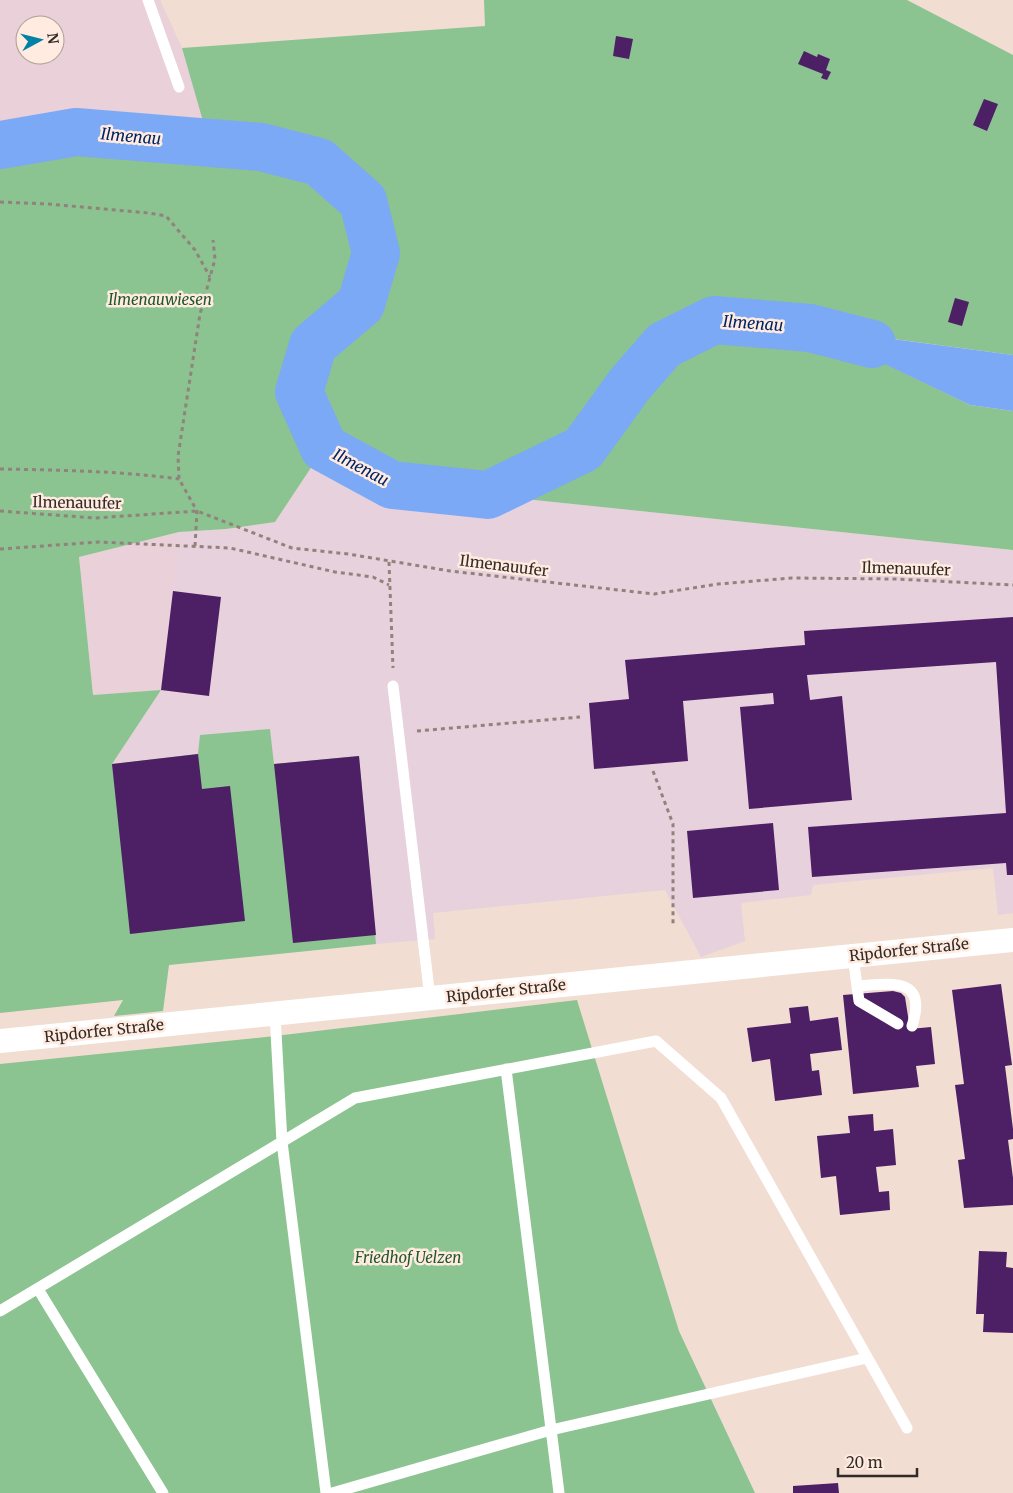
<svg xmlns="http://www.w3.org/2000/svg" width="1013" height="1493" viewBox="0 0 1013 1493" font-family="Merriweather,serif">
	<rect width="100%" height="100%" fill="#f1ddd2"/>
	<path fill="#e9d0d9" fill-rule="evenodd" d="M0,0h160l22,48 28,94 -134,-10 -76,13zM25,25h30v30h-30z
		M179,532l-6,59 48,6 -12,99 -48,-6 -68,5 -14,-138z"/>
	<path fill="#e7d1dd" d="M324,448l68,37 621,65v363l-15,2 -5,-47 -180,17 -2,10 -70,8 4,38 -44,16 -36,-67 -232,23 2,26 -59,5 -17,-188 -85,8 -4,-35 -72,25 -86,10 49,-74 48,6 12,-99 -48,-6 6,-59 47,-3 49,-7z"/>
	<path fill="#8bc391" d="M484,0h423l106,55v300l-201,-27 158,77 43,6v139l-621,-65 -68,-37 -49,74 -49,7 -47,3 -100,25 14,138 68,-5 -49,74 86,-10 2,-19 70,-6 4,35 85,-8 17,188 -207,21 -6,46 -49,5 9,-16 -123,13v-868l76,-13 133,10 -27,-94 303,-22z
		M577,1000l102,331 76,162h-755v-429l275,-28z"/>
	<path fill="#7ba9f6" d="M810,328l203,27v56l-43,-6z"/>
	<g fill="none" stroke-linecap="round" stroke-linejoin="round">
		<path stroke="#7ba9f6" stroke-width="48" d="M0,145l76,-13 185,15 58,15 44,39 13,52 -15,51 -48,41 -14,47 25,56 68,37 96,10 95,-46 47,-65 34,-39 50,-25 96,8 62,16"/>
	</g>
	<path fill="#4d1f65" d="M616,36l17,3 -4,20 -16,-3z
		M804,51l13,6 1,-3 12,5 -4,11 5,2 -4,8 -6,-2 2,-4 -25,-10z
		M984,99l14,5 -11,27 -14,-6z
		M955,298l14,4 -7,24 -14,-4z
		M173,591l48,6 -12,99 -48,-6z
		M1013,617v258h-6l-1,-12 -194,14 -4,-50 198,-14 -10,-151 -189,13 3,25 32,-4 10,104 -103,9 -9,-102 34,-3 -1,-11 -90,8 5,60 -94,8 -5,-66 40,-4 -4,-39 180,-15 -1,-14z
		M198,754l4,35 28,-3 15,135 -115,13 -18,-170z
		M359,756l17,179 -83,8 -19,-179z
		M773,823l6,67 -86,8 -6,-67z
		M1001,984l11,81 -7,1 8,63v10l-5,1 5,38v27l-49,3 -6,-48 7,-1 -10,-74 9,-1 -12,-94z
		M893,991l8,2 4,4 5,32 21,-2 4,37 -19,2 3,21 -66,7 -10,-99z
		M808,1006l2,15 28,-4 4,33 -32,4 2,17 7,-1 3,25 -47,6 -5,-42 -18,3 -5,-34 44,-5 -2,-15z
		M873,1114l1,17 19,-2 3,36 -20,2 3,25 10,-1 1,19 -50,5 -4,-39 -15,2 -4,-42 33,-3 -2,-17z
		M979,1251l28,1 -1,15 7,1v65l-30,-1 1,-18h-8z
		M838,1483l1,10h-46v-7z"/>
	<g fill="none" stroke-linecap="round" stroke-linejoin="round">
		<path stroke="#91837c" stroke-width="3" stroke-dasharray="4 4" stroke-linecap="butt" d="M0,202l48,2 101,9 17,3 29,34 15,27
			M0,469c60,1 119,2 179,10
			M0,511l95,7 102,-7 95,37 56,6 102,17 204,23 64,-10 74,-6 104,1 117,6
			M195,546l2,-35 -18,-32 -1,-23 22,-142 15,-55 -2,-19
			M0,549l99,-7 131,6 105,24 38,5 16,8
			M389,562l4,106
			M417,731l163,-14
			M653,771l20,53v101"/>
		<path stroke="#fff" stroke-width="11" d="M148,0l31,87
			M393,686l37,312
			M853,956l6,45 39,23
			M857,986c34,-2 71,-10 55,40
			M275,1014l7,128 44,351
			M506,1069l53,424
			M38,1289l125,204
			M0,1311l355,-213 301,-57 65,57 186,330
			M332,1493l219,-63 316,-72"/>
		<path stroke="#fff" stroke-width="24" d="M0,1041l1013,-101"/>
	</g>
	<g text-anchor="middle" stroke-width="5" stroke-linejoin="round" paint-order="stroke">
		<g font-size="15" font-style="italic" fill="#1f562a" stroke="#ffebdf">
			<text x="160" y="305">Ilmenauwiesen</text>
			<text x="408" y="1263">Friedhof Uelzen</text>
		</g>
		<g font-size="15" fill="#312a26" stroke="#ffebdf">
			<text transform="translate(77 503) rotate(1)" y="5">Ilmenauufer</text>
			<text transform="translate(504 566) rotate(7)" y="5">Ilmenauufer</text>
			<text transform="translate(906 569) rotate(2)" y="5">Ilmenauufer</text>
			<text transform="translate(909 950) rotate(-6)" y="5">Ripdorfer Straße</text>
			<text transform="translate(506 991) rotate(-6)" y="5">Ripdorfer Straße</text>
			<text transform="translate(104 1031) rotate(-6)" y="5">Ripdorfer Straße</text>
		</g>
		<g font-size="16" font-style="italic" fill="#002566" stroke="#ffebdf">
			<text transform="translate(131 136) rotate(5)" y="6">Ilmenau</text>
			<text transform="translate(753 323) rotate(4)" y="6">Ilmenau</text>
			<text transform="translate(361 467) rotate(28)" y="6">Ilmenau</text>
		</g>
	</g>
	<g transform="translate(40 40) rotate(83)"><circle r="24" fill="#ffebdf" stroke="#ad9e95"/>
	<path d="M0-4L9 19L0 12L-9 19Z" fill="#0181a6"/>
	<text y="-8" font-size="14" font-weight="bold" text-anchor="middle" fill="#312a26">N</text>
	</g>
	<path d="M838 1468v8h79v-8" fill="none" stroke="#312a26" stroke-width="2.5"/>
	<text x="846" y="1468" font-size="15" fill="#312a26" stroke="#ffebdf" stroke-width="4" paint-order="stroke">20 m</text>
</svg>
